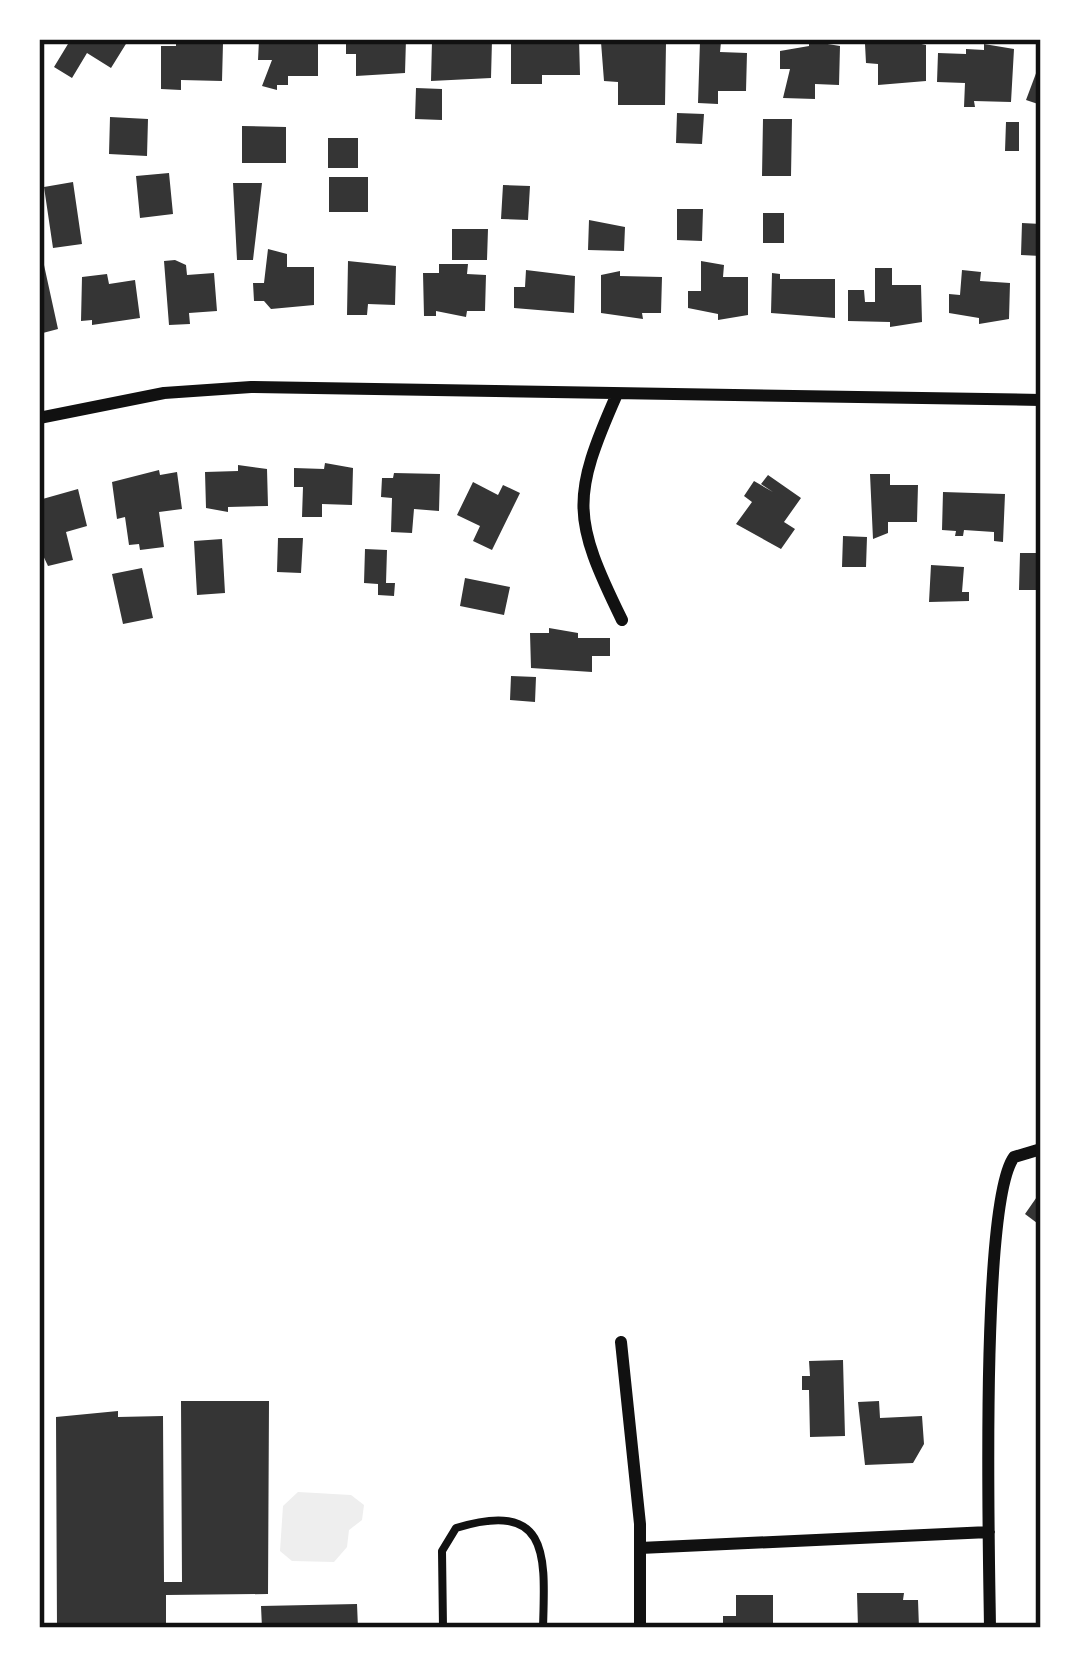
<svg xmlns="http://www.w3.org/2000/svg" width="1080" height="1667" viewBox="0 0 1080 1667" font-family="Arial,sans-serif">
	<rect width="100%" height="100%" fill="#fff"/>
	<path fill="#eee" d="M298,1492l53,3 13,10 -2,15 -13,10 -2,17 -13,15 -42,-1 -12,-10 3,-45z"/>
	<path fill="#353535" d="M71,39h58l-18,29 -24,-15 -15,25 -18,-11z
		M176,39l47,4 -1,38 -41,-1v10l-20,-1v-43h15z
		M318,39v37h-30v9h-11v5l-15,-4 10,-26h-14l1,-20z
		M346,39h60l-1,34 -49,3v-22h-10z
		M530,39h49l1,36h-38v9h-31v-42z
		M898,39l28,6v36l-48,4v-21l-12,-1 -1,-19h33z
		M492,40l-1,38 -60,3 1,-40z
		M700,41l21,1 -1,10 27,1 -1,38h-28v13l-20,-1z
		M809,41l31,5 -1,39 -24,-1v15l-32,-1 7,-29h-10v-18l29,-5z
		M601,42l65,1 -1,62h-47v-23l-14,-1z
		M984,44l30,5 -3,53 -37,-1 1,6h-11l1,-24 -28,-1 1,-29 28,1v-5l18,1z
		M1041,60v45l-15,-5z
		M416,88l26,1v31l-27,-1z
		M677,113l27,1 -2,30 -26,-1z
		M110,117l38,2 -1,37 -38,-2z
		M763,119h29l-1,57h-29z
		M1006,122h13v29h-14z
		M242,126l44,1v36h-44z
		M328,138h30v30h-30z
		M169,173l4,41 -33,4 -4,-42z
		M329,177h39v35h-39z
		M73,182l9,62 -29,4 -9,-61z
		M233,183h29l-9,77h-16z
		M503,185l27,1 -2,34 -27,-1z
		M677,209h26l-1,32 -25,-1z
		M763,213h21v30h-21z
		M589,220l36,7 -1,24 -36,-1z
		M1022,223l19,1v32l-20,-1z
		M452,229h36l-1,31h-35z
		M268,249l19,5v13h27v38l-43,4 -7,-8h-10l-1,-18h11z
		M175,260l11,5 1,10 27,-2 3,38 -28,2 1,11 -21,1 -5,-64z
		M348,261l48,5 -1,39 -27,-1 -1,11h-20z
		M701,261l23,4 -1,12h25v38l-30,5v-6l-30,-6v-17h13z
		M439,264h29l-1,10 19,1 -1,36h-18l-1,6 -30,-6v5h-12l-1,-43h16z
		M44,265l14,64 -19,5v-68z
		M875,268h17v17h29l1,37 -32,5v-5l-42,-1v-31h16l1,12h10z
		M526,270l49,6 -1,37 -60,-5v-21h11z
		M962,270l19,2 -1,9 30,2 -1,36 -30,5v-6l-30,-5v-19l11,1z
		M620,271v5l42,1 -1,36h-19l1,6 -42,-6v-38z
		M772,273l8,1v5h55v39l-64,-5z
		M107,274l2,10 26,-4 5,38 -48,7v-5l-11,1 1,-44z
		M325,463l28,5 -1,37 -30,-1v13h-20l1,-30h-9v-19l30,1z
		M238,465l29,4 1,37 -40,1v5l-22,-4 -1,-36 33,-1z
		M159,470l1,5 17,-3 5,37 -23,3 5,35 -24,3 -1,-6 -10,1 -4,-28 -8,2 -5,-37z
		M394,473l46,1 -1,37 -25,-2 -2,24 -21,-1 1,-34 -11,-1 1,-19h11z
		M870,474h20v11h28l-1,37h-29v11l-15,6z
		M768,475l33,23 -17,24 11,7 -14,20 -45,-25 16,-22 -8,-6 10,-15 19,11 -12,-8z
		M473,482l25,13 5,-10 17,8 -28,57 -19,-9 7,-15 -23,-11z
		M78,489l9,37 -21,6 7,28 -25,6 -9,-19v-47z
		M943,492l62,2 -2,48 -9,-1v-9l-30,-2 -1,6h-8l1,-5 -14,-1z
		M843,536l24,1 -1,30h-24z
		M278,538h25l-2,35 -24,-1z
		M222,539l3,54 -28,2 -3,-54z
		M365,549l22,1 -1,33h9l-1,13 -16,-1v-11l-14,-1z
		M1020,553h21v37h-22z
		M931,565l33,2 -2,25h7v9l-40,1z
		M142,568l11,50 -30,6 -11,-50z
		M465,578l45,9 -6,28 -44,-9z
		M549,628l29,5v5h32v18h-18v16l-61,-4 -1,-35h19z
		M511,676l25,1 -1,25 -25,-2z
		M1041,1191v35l-16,-12z
		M843,1360l2,76 -35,1 -1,-47h-7v-14h8l-1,-15z
		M181,1401h88l-1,193 -102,1v33h-109l-1,-211 62,-6v6l45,-1 1,166h18z
		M879,1401l1,17 42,-2 2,28 -11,19 -48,2 -7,-63z
		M857,1593h47l-1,7h15l1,28h-61z
		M736,1595h37v33h-50v-12h13z
		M357,1604l1,24h-96l-1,-22z"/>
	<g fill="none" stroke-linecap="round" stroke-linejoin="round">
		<path stroke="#111" stroke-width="8" d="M443,1628l-1,-77 14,-23c95,-29 89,29 87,100"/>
		<path stroke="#111" stroke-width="12" d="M617,394c-46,104 -45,124 5,226
			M39,418l125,-25 87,-6 790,13
			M621,1342l19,182v104
			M640,1548l349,-16
			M990,1628c-1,-78 -10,-425 24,-471l27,-8"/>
	</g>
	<rect width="1080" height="1667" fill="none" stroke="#ffffff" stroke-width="84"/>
	<rect x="42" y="42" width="996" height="1583" fill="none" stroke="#111" stroke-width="4.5"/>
</svg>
